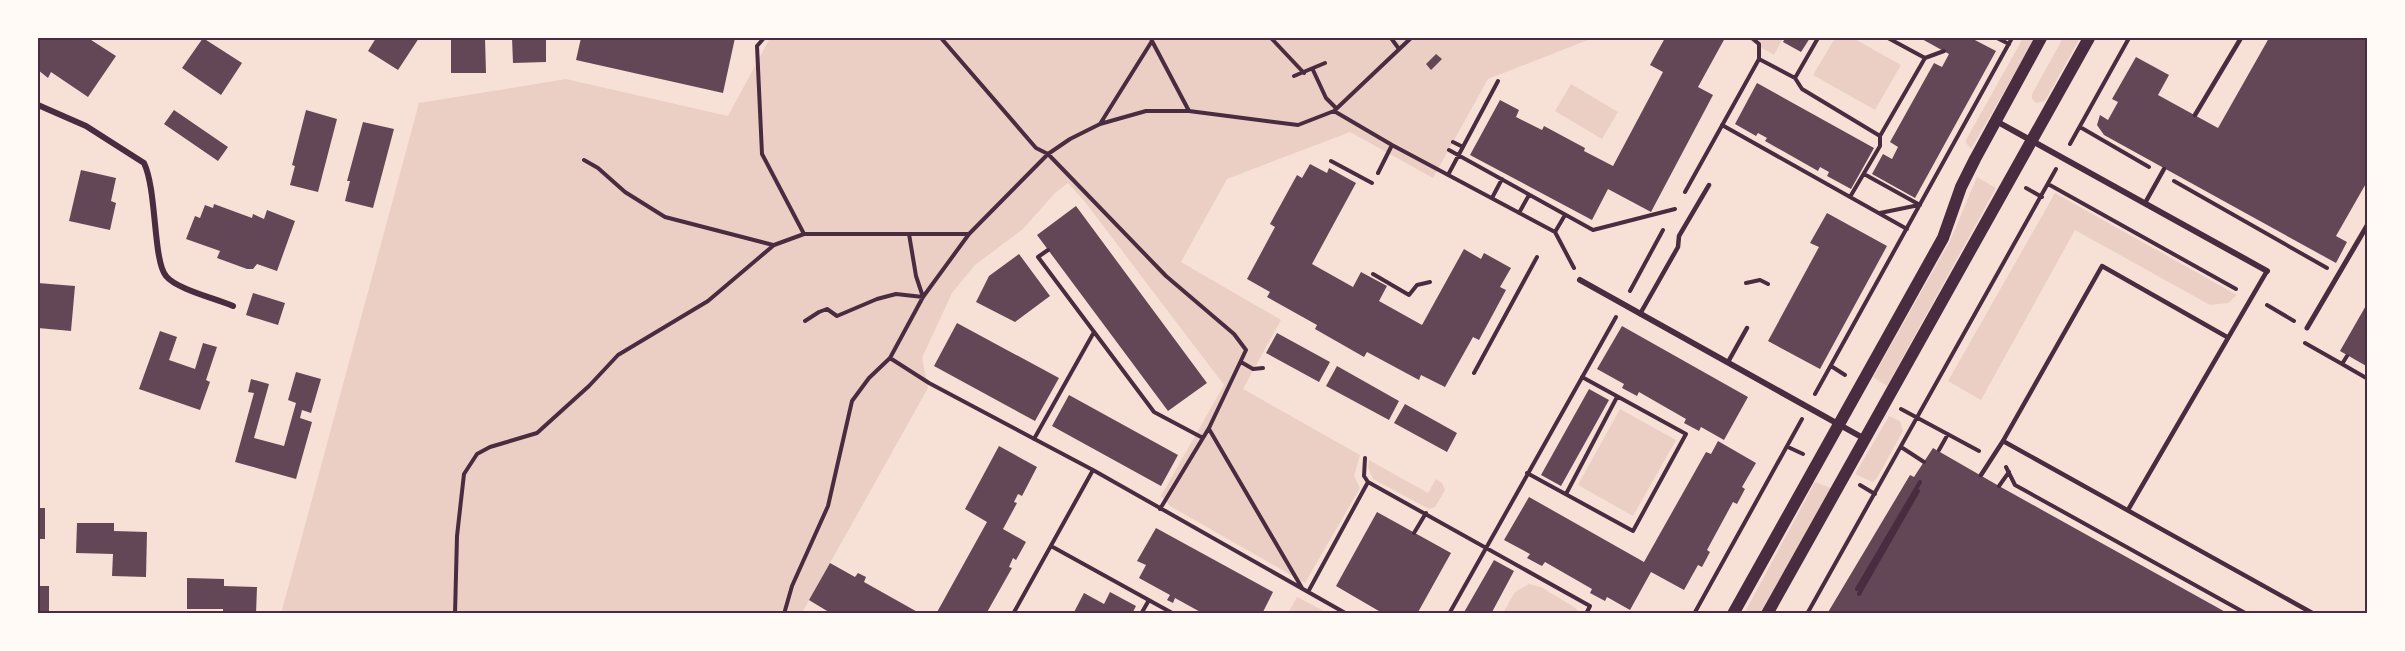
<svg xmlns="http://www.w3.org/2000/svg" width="2405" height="651" viewBox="0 0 2405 651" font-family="Georgia,serif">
	<rect width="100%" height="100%" fill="#f7e1d7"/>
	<path fill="#ebcfc5" d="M770,38h823l-105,41 -55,99 -83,-46 -123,47 -46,83 100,58 -38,69 117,66 -6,21 6,12 -55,95 -135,-77 -9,-10 63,-111 -139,-183 -17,-19 -13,10 -32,36 -48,36 -23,28 -30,65 6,30 -126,225 -521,1 138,-511 147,-24 162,37z
		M1745,38h38l-9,17z
		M1835,38h18l48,27 -26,45 -62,-35z
		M2023,38h12l-64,111 -5,-6v-3z
		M2063,38h17l-35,63 -9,2 -4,-4v-5z
		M1571,84l47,28 -16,27 -47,-28z
		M1977,177l19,11 -109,198 -14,-9 77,-136z
		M2055,193l182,102 -9,8 -18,2 -135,-75 -94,170 -33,-19z
		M1620,409l56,31 -43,76 -55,-31z
		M1889,416l11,5 3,10 -26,47 -4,4 -18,-8z
		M1369,460l59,33 8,-14 6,4 3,7 -10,17 -6,2 -56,-30 -5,-12z
		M1815,482l16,6 -70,125 -17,1z
		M1529,584l12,3 33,20 4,4 -2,2h-73l12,-21z
		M1297,597l31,16h-40z"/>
	<path fill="#644757" d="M38,38h50l28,18 -28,41 -37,-25 -3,6 -10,-8z
		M203,38l39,25 -21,32 -39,-27z
		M376,38h43l-21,32 -30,-19z
		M451,38h34l1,35h-35z
		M512,38h34v24l-33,1z
		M581,38h154l-12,55 -147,-33z
		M1665,38h60l-27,49 15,8 -62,117 -43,-23 -16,31 -122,-65 30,-55 19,10 -3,7 26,13 2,-4 41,22 -1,3 29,15 50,-94 -13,-7z
		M1785,38h25l-9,14 -18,-10z
		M1920,38h51l25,13 -81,147 -43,-24 11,-20 9,5 6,-12 -8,-5 44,-79 8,4 7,-13z
		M2269,38h99v142l-32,56 11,6 -11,21 -232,-128 -7,-10 3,-10 8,5 10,-18 -6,-3 24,-42 33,18 -11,20 60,33z
		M1436,54l6,5 -11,11 -5,-6z
		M1757,83l117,65 -23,41 -24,-13 2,-4 -9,-5 -2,4 -53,-30 2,-3 -9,-5 -2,3 -21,-12z
		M174,110l54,37 -10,14 -54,-37z
		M306,110l31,9 -19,73 -28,-7 5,-19 -3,-1z
		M363,122l31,7 -21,79 -28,-7 5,-20h-3z
		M1310,164l17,9 2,-5 27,15 -44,81 41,23 8,-15 26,14 -8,15 43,24 42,-76 17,10 3,-6 27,15 -11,19 6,3 -27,50 -6,-3 -28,50 -24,-12 -2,5 -52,-28 -3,5 -49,-28 2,-4 -50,-28 3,-5 -23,-13 28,-52 -5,-3 27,-49 5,3z
		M81,170l35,8 -5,23 5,2 -6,27 -41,-9z
		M214,204l38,14 1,-4 11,5 3,-9 28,11 -18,50 -20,-7 -4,5h-6l-30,-11 3,-7 -34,-12 9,-23 5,2 5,-13 8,3z
		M1076,206l131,177 -39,28 -131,-176z
		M1827,213l60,33 -67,123 -52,-28 51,-94 -9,-4z
		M1019,254l31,42 -35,26 -39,-20 13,-26z
		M38,283l37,3 -4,45 -33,-3z
		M253,293l32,10 -7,22 -32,-10z
		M2368,302v65l-28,-16z
		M957,323l102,55 -24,43 -101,-55z
		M1622,326l126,71 -24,43 -23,-13 -2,4 -15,-8 2,-4 -47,-27 -2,4 -15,-8 2,-4 -27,-15z
		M160,331l17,6 -8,23 26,9 8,-26 14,4 -11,33 4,2 -10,28 -61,-21z
		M1277,333l53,29 -11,20 -53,-29z
		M1337,366l62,35 -10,19 -63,-34z
		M296,372l25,7 -10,34 -9,-3 -2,8 12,4 -16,57 -61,-17 19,-69 -6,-1 3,-13 18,5 -15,54 30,8 12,-43 -8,-3z
		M1589,389l20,11 -48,86 -20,-11z
		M1069,395l109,60 -17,31 -109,-60z
		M1405,404l52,29 -10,19 -53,-29z
		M1718,441l38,22 -14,24 3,2 -8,15 -4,-2 -26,48 3,2 -8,15 -4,-2 -14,25 -33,-18 -21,38 -23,-13 -2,4 -15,-8 2,-4 -47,-27 -3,4 -4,-2 -11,-6 3,-4 -26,-14 25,-43 115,65 62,-110 5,2z
		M999,446l38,21 -15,29 -4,-2 -4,8 3,1 -14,26 23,13 -10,18 -3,-2 -4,9 3,1 -26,46h-50l51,-92 -22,-13z
		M1933,448l66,38 230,128h-402l83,-139 4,2z
		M38,508h7v31h-7z
		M1377,512l74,41 -34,61h-33l-48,-28z
		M77,523h37v8l33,1 -1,45 -34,-1 1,-22 -37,-1z
		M1156,528l117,64 -11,22h-58l-29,-16 -2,5 -6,-3 3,-5 -31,-17 7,-13 -9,-4z
		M1494,560l20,11 -23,43h-28z
		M830,563l25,14 3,-4 8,4 -2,5 57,32h-80l-5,-3 -4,3 -23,-14z
		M187,578l37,1v7l33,1 -1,27h-33v-5h-36z
		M38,586h11v28h-11z
		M1110,592l26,14 -4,8h-59l11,-21 20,11z"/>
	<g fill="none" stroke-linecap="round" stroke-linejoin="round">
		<path stroke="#4a2c40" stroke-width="4" d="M764,38l-7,8 5,108 42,80
			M941,38l95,110 12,6 118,122 68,58 12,16 -37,78 -49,81
			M1271,38l33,35
			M1391,38l8,11
			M1752,38l7,6v15
			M1997,38l12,6
			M1152,41l37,70
			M1925,58l19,-7
			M1759,59l36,19 7,11 78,47 45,-78 -37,-20
			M1313,70l13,28 10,10
			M1294,76l31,-13
			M1795,78l23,-40
			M1334,111l58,34 163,87 19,36
			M1100,124l52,-83 -1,-3
			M1722,125l185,104
			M2080,127l69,40
			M1453,142l10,5
			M2070,144l59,-106
			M1449,150l144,80 82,-21
			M584,160l14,8 27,24 40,25 108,28
			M1331,161l41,22
			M1378,173l14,-28
			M1864,174l56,31
			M1448,175l50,-94
			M2174,181l153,87
			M2048,184l188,105
			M2026,188l16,9
			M1685,192l74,-133
			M1850,197l30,-51v-10
			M1492,198l10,-19
			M1519,213l10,-18
			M1880,213l39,-8
			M1555,232l10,-17
			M1048,250l-10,7 116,155 49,26
			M1373,274l36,21 8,-10 13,-3
			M1746,283l14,-3 8,4
			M1630,291l33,-61
			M2267,305l27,16
			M805,321l14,-9 8,-3 10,7 40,-17 19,-5 27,3 -7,-21 -7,-42
			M2305,343l37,21 5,-8
			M890,358l39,25 164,87 254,144
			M1241,362l12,7 10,-1
			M2342,364l26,15
			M1831,366l14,9
			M1474,373l63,-116
			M1815,394l197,-356
			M1901,409l78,42
			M1209,429l93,159
			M1034,439l60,-107
			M1788,447l15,7
			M1901,447l23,15
			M1939,450l9,-16
			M1365,458l-1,18 4,6
			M2006,467l9,18 232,129
			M1527,473l106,58 53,-97 -104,-57
			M1860,485l15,9
			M1999,486l10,-14
			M1566,494l51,-97
			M1414,533l12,-20
			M1051,546l123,68
			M1857,589l63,-107
			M1308,592l60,-110 222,124 -4,8
			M1859,594l59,-103
			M455,614l2,-78 7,-62 13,-20 13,-7 47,-14 52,-47 29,-31 90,-54 66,-56 30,-11h164
			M784,614l8,-28 36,-80 24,-105 17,-23 21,-20 33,-61 46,-63 79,-80 22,-15 30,-15 46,-13h43l109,14 36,-14 77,-73
			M1013,614l80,-144
			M1141,614l8,-14
			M1449,614l167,-297
			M1694,614l108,-195
			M1807,614l249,-445"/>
		<path stroke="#4a2c40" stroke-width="4.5" d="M2195,115l46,-77
			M2145,203l19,-34
			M1640,314l38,-67 1,-11 30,-51
			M1728,362l19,-34
			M2003,441l311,173
			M1981,475l22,-34 99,-175 125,71
			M2128,510l139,-239"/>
		<path stroke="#4a2c40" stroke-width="5" d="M2307,328l61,-104"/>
		<path stroke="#4a2c40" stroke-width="6" d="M38,105l48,21 58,37c13,27 9,98 22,113 10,13 51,23 67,30
			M1996,121l271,150
			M1580,280l285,159"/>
		<path stroke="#4a2c40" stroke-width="12" d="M1733,614l210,-376 18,-51 14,-28 66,-121
			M1767,614l322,-576"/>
	</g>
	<rect width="2405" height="651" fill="none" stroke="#fffaf5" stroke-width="78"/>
	<rect x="39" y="39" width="2327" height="573" fill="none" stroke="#4a2c40" stroke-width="2"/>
</svg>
